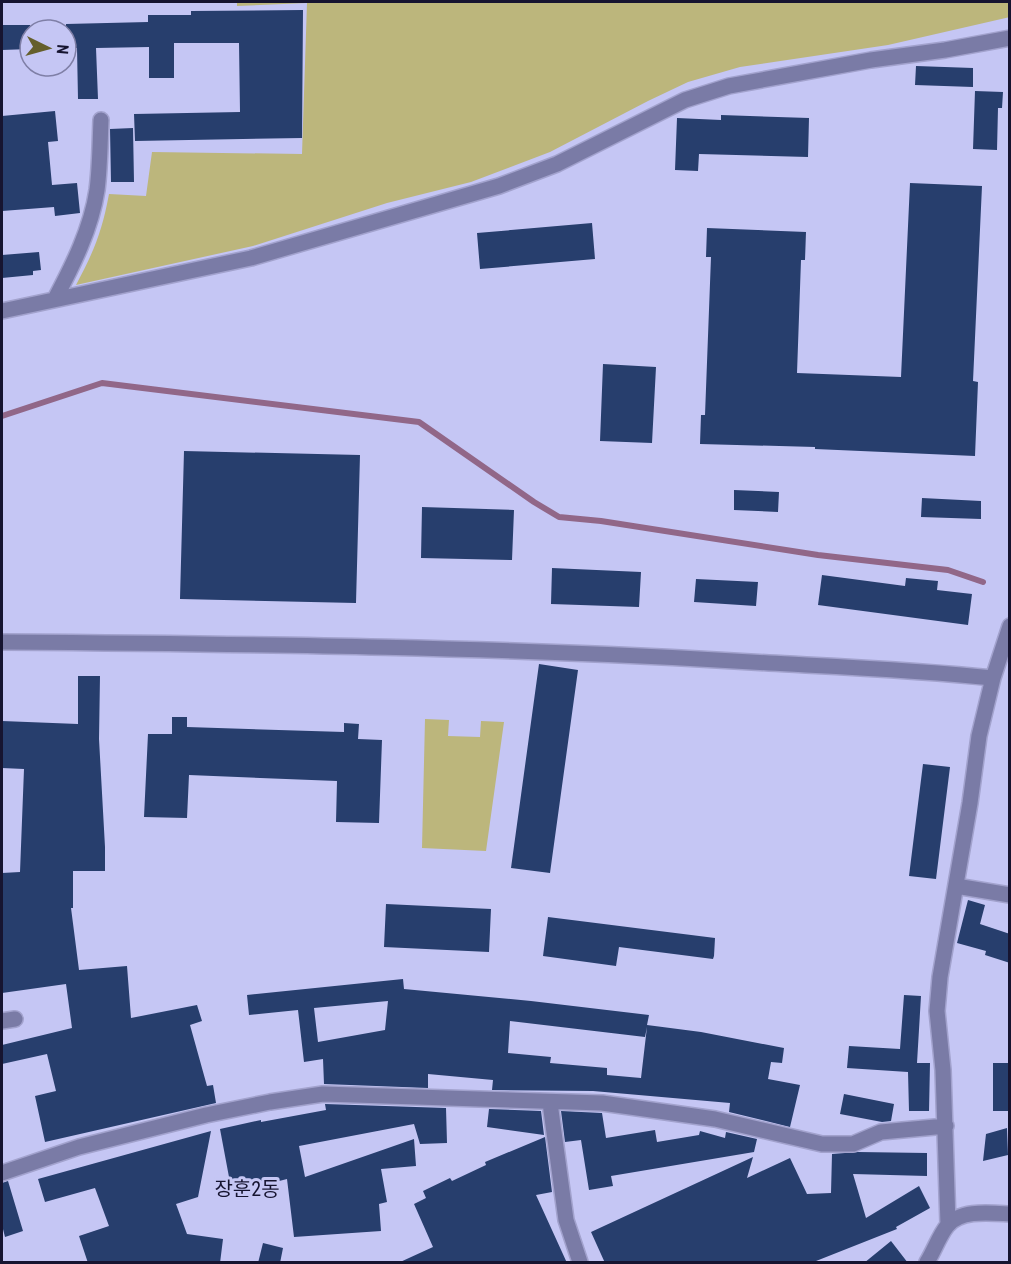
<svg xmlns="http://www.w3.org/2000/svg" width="1011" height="1264" viewBox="0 0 1011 1264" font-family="'Roboto Condensed','Noto Sans KR',sans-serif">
	<rect width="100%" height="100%" fill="#c5c6f4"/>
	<path fill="#bcb67c" d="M237,2h772l1,15 -122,28 -148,22 -52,15 -40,19 -98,51 -79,30 -84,21 -134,43 -177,39c18,-34 26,-53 33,-91l37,2 6,-44 150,2 5,-151 -70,3z
		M425,719l24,1 -1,16 32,1 1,-16 23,1 -18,129 -64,-3z"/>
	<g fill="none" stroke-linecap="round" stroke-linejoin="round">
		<path stroke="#916788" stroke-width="6" d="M2,416l100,-33 317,39 115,80 25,15 42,4 217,34 130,15 35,12"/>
	</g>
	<path fill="#273e6d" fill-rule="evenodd" d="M303,10l-1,128 -167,3 -1,-27 106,-2 -1,-69h-65v35h-25v-31l-53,1 2,51h-20l-1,-51h-11v-24l82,-2v-7h43v-4z
		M2,25h28v24l-28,1z
		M916,66l57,2v19l-58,-2z
		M975,91l28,1 -1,16h-4l-1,42 -24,-1z
		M55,111l3,30 -10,1 4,43 25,-2 3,30 -25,3 -1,-9 -52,4v-95z
		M721,115l88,3 -1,39 -109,-3 -1,17 -23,-1 2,-52 44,2z
		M133,128l1,54h-23l-1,-53z
		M910,183l72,3 -9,195 5,1 -3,74 -160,-7v-2l-115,-3 1,-29h4l6,-158h-5l1,-29 99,4 -1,28h-4l-4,113 104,4z
		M592,223l3,36 -115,10 -3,-36z
		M39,252l2,18 -8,1v4l-31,3v-23z
		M603,364l53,3 -4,76 -52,-2z
		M184,451l176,4 -4,148 -176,-4z
		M734,490l45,2 -1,20 -44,-2z
		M922,498l59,3v18l-60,-2z
		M422,507l92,3 -2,50 -91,-2z
		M552,568l89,4 -2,35 -88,-3z
		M822,575l83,11 1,-8 32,3 -1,9 35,4 -4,31 -150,-20z
		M696,579l62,3 -2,24 -62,-4z
		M539,664l39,6 -28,203 -39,-5z
		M78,676h22l-1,63 6,108v24h-32v37h-2l8,62 48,-4 4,52 66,-13 5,16 -12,4 17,61 6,-1 3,18 -171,39 -10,-46 21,-5 -9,-37 -45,10v-19l70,-17 -6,-44 -64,9v-120l18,-1 4,-103 -22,-1v-47l76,3z
		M172,717h15v10l157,5v-9l15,1 -1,15 24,1 -3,83 -43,-1 1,-41 -148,-6 -2,43 -43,-1 4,-83h24z
		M923,764l27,3 -14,112 -27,-3z
		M968,900l17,5 -5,19 30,10v29l-25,-8 1,-4 -29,-8z
		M386,904l105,5 -2,43 -105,-5z
		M548,917l167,21 -1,18 -1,3 -94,-12 -3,19 -73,-10z
		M403,979l1,10 127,12 118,14 -2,10 54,7 83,16 -2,15 -11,-1 -3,17 32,6 -10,42 -61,-15 1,-9 -137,-12 -101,-1 1,-10 -65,-6v14l-104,-4 -1,-25 -19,3 -6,-52 -49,5 -2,-20zM388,1001l-3,29 -67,12 -4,-34zM510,1021l135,16 2,-10 -6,51 -34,-3v-7l-57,-5 1,-6 -43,-4z
		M904,995l17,1 -4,67h13l-1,48h-20l-1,-39 -61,-4 2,-22 51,3z
		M993,1063h17v48h-17z
		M844,1094l50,10 -3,17 -9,1 -42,-8z
		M325,1104l121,4 1,35 -27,1 -6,-20 -115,22 6,31 109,-38 2,27 -35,3 6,33 -8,2 2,27 -87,6 -7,-58 -55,14 -12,-64 41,-9v2l65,-12z
		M489,1109l52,2 3,24 -57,-8z
		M561,1111l41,2 4,25 49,-8 2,12 42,-7 1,-4 25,7 1,-6 31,7 -3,13 -143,24 2,10 -24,4 -8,-50 -16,2z
		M1007,1128l1,27 -25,6 3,-27z
		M211,1131l-13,66 -22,7 11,30 36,5 -3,24h-132l-9,-27 30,-10 -14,-38 -50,14 -7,-23z
		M545,1137l7,55 -16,3 31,68h-169l35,-16 -19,-43 12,-6 -3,-7 27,-13 2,3 34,-16 -1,-3z
		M858,1152l69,1v23l-74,-2 13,44 53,-32 11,22 -34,19 1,2 -86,34h-206l-14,-31 162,-75 -6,21 43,-20 17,36 24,-1 1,-39z
		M8,1181l15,50 -18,6 -3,-12v-42z
		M891,1241l17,22h-44z
		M263,1243l20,5 -3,15h-22z"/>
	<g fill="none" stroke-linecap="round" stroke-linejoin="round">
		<defs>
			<path id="street" d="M55,299c18,-34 36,-70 42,-109 3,-23 3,-47 4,-70
				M2,311l249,-53 248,-72 58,-22 128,-64 44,-14 142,-26 74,-10 65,-12
				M2,642c256,2 512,5 767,21 75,4 150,7 224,15
				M956,886l54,9
				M2,1021l13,-2
				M550,1103l16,117 14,42
				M2,1173l77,-26 127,-32 64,-13 53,-8 279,9 113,16 107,25h31l28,-12 65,-6
				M948,1224l-5,-154 -6,-59 3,-34 30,-174 9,-67 14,-58 17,-52
				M927,1262c7,-11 12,-26 20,-36 13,-17 44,-13 63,-12"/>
		</defs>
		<use href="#street" stroke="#a2a2cd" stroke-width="18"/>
		<use href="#street" stroke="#7a7ba6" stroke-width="15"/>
	</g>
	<g text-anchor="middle" stroke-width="6" stroke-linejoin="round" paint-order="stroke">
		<g font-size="20" fill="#161430" stroke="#c5c6f4">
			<text x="247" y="1196">장훈2동</text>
		</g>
	</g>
	<rect width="1011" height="1264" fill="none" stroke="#161430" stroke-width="6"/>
	<g transform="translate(48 48) rotate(95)"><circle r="28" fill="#c5c6f4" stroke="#7f7fa6" stroke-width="1.5"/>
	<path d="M0-4.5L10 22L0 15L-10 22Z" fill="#655f2c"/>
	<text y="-9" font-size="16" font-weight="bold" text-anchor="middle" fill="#161430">N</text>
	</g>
</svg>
